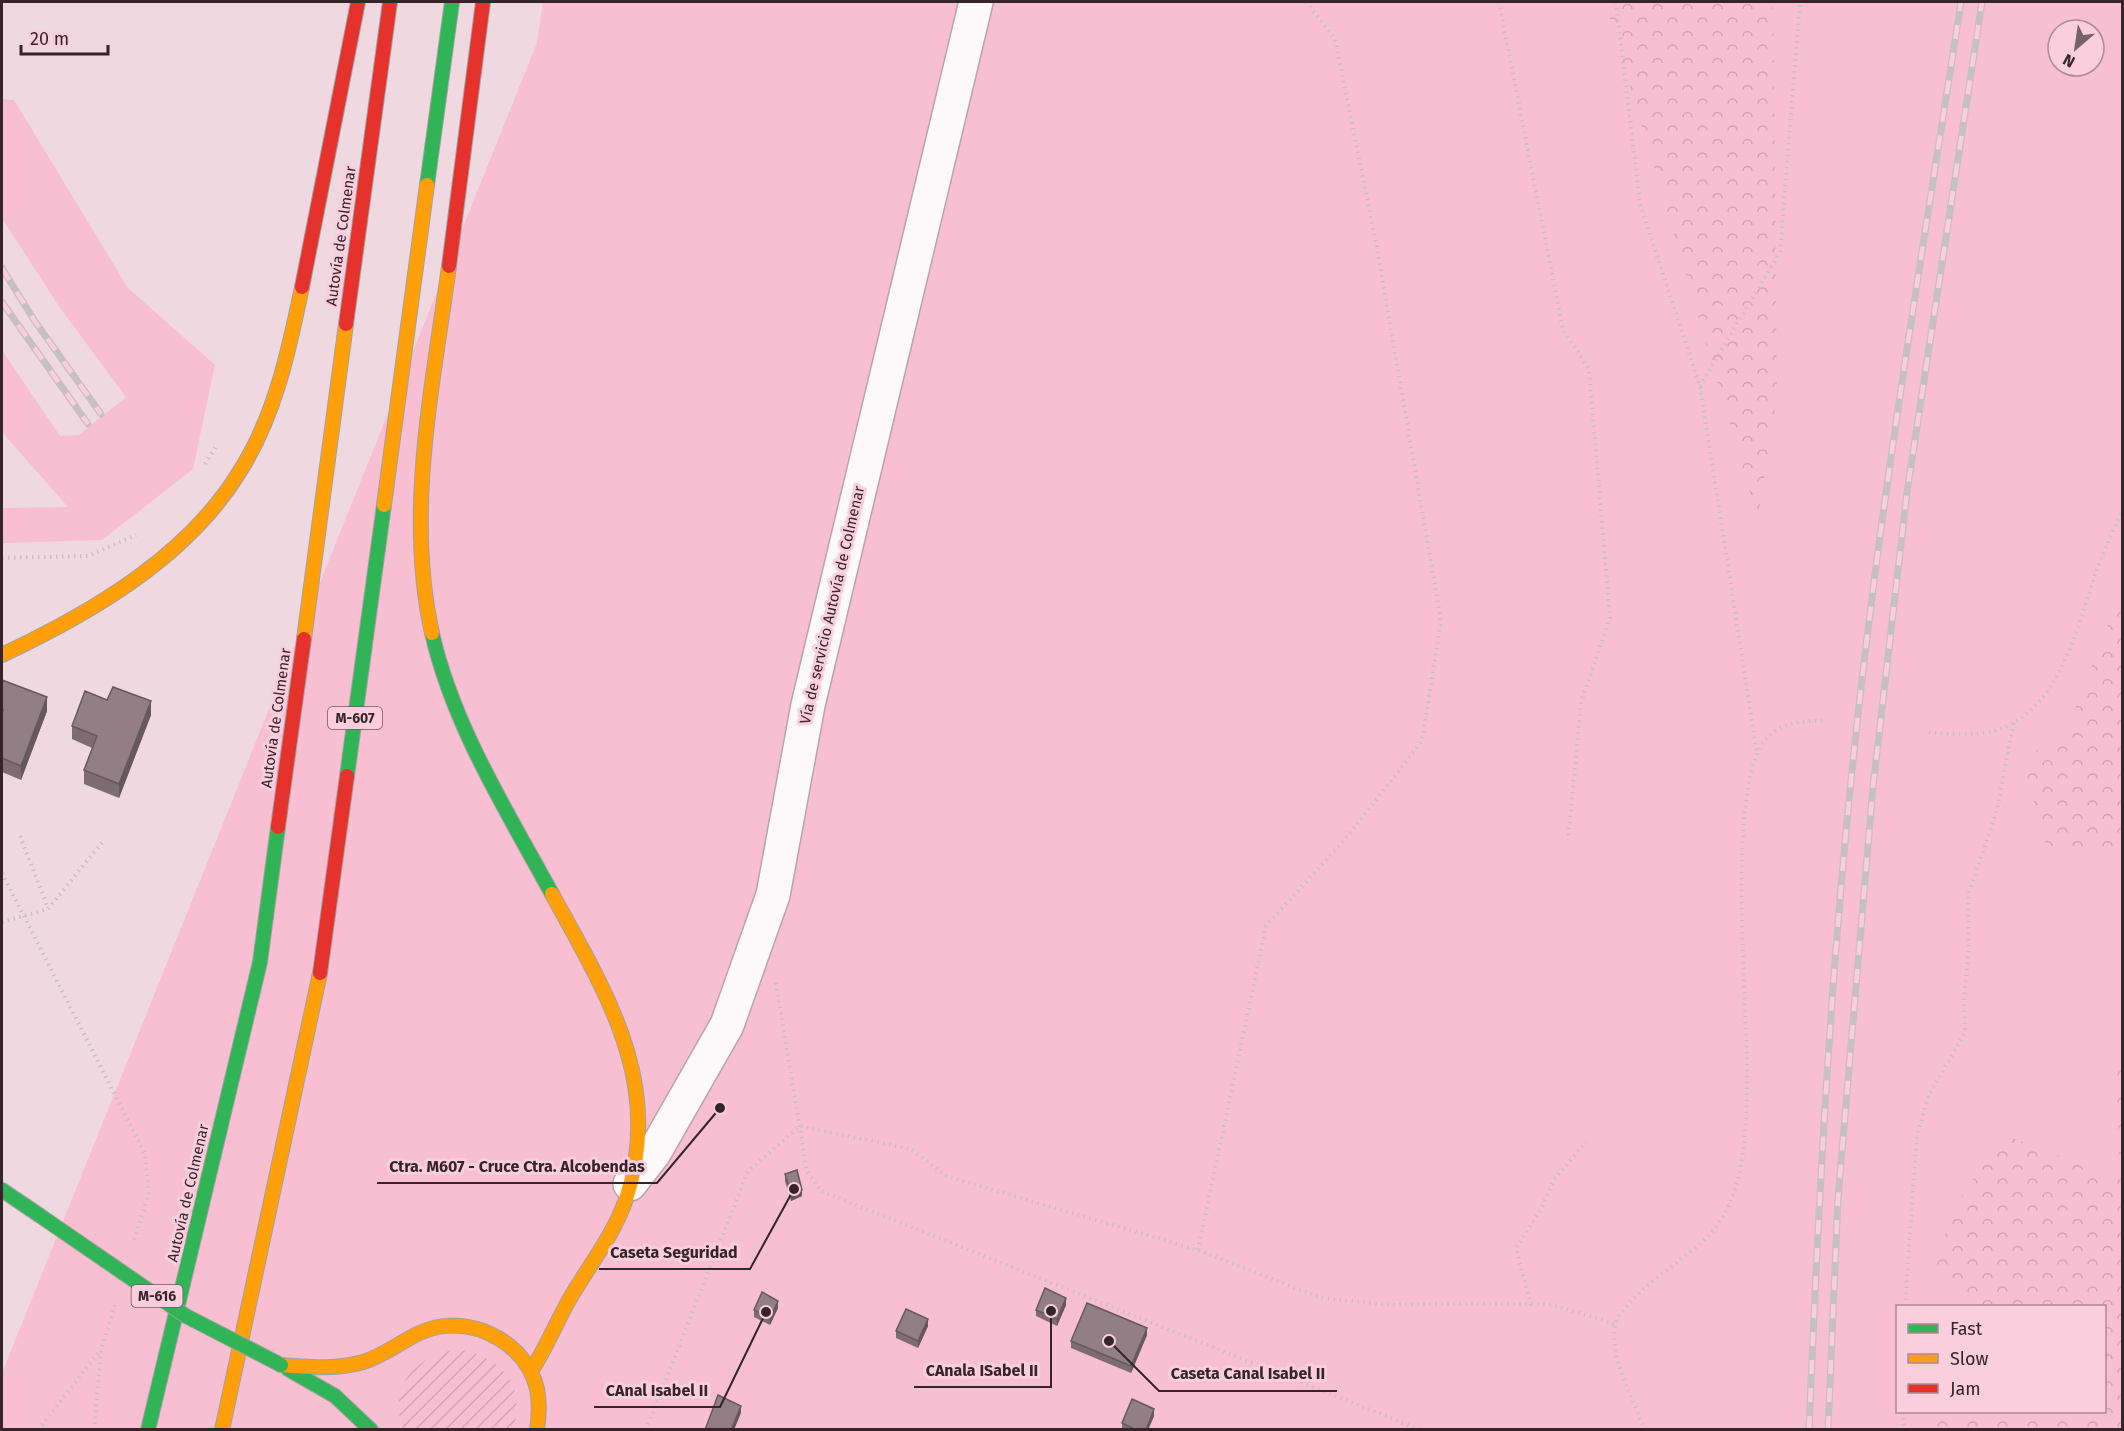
<svg xmlns="http://www.w3.org/2000/svg" width="2124" height="1431" viewBox="0 0 2124 1431" font-family="'Fira Sans',sans-serif">
	<defs>
		<pattern id="forest-crowns" width="20" height="18" patternUnits="userSpaceOnUse" patternTransform="scale(1.5)"><rect width="20" height="18" fill="#f8bed2"/><path d="M2 6a3 3 0 1 1 6 0M12 15a3 3 0 1 1 6 0" fill="none" stroke="#d5a3b4"/></pattern>
		<pattern id="garden-furrows" width="10" height="10" patternUnits="userSpaceOnUse" patternTransform="scale(1.5)"><rect width="10" height="10" fill="#f8bed2"/><path d="M-1 1l2-2M0 10L10 0M9 11l2-2" fill="none" stroke="#d5a3b4"/></pattern>
	</defs>
	<rect width="100%" height="100%" fill="#f0d8e0"/>
	<path fill="#f8bed2" fill-rule="evenodd" d="M543,2h1579v1427l-2120,1v-57l535,-1330zM2058,30h36v36h-36zM1898,1306h206v106h-206z
		M2,99l12,1 114,188 87,77 -22,104 -91,71 -100,3v-35l66,-1 -66,-75v-82l58,86 19,-1 47,-38 -68,-92 -56,-87z"/>
	<path fill="url(#forest-crowns)" d="M1605,2h168l4,392 -19,125z
		M2122,589v265l-74,-1 -25,-91 46,-38z
		M2122,1053v376h-186l2,-17h166v-106h-126l-47,-39 32,-73 41,-59 115,44 -2,-123z"/>
	<path fill="url(#garden-furrows)" d="M457,1349c43,7 70,35 56,80h-110c-16,-43 13,-73 54,-80z"/>
	<g fill="none" stroke-linecap="round" stroke-linejoin="round">
		<defs>
			<path id="street" d="M630,1184l24,-31 73,-128 46,-130 35,-190 168,-703"/>
			<path id="fast" d="M427,185l25,-183
				M432,633c21,93 75,178 120,261
				M347,776l37,-271
				M2,1190l37,25
				M288,1369l47,27 36,34
				M148,1430l112,-468 18,-135"/>
			<path id="slow" d="M384,505l43,-320
				M432,633c-27,-121 1,-247 17,-367
				M304,639l42,-315
				M2,655c89,-42 186,-98 238,-184 35,-55 49,-121 62,-184
				M281,1365c27,2 55,5 82,-3 27,-8 48,-30 75,-35 42,-8 89,19 99,62 3,14 2,27 0,41
				M531,1371c16,-24 26,-51 41,-76 19,-32 42,-61 54,-96 39,-115 -21,-208 -74,-305
				M222,1430l98,-457"/>
			<path id="jam" d="M449,266l34,-264
				M302,287l56,-285
				M346,324l44,-322
				M278,827l26,-188
				M320,973l27,-197"/>
		</defs>
		<use href="#street" stroke="#b8a5ac" stroke-width="36"/>
		<use href="#fast" stroke="#a1a2a2" stroke-width="16"/>
		<use href="#slow" stroke="#a1a2a2" stroke-width="16"/>
		<use href="#jam" stroke="#a1a2a2" stroke-width="16"/>
		<path stroke="#c9c0c4" stroke-width="4" stroke-dasharray="1.5 4.5" stroke-linecap="butt" d="M1499,2l64,328 26,39 21,249 -29,85 -13,137
			M1616,2l24,202 60,182 57,368
			M1700,386l80,-134 20,-250
			M205,464l12,-19
			M2,558l86,-2 48,-21
			M1929,732c18,2 38,4 56,1 73,-13 91,-103 111,-161 7,-20 17,-41 26,-59
			M20,836l28,72
			M2,873l143,281 4,39 -16,50
			M2,922l46,-13 56,-69
			M776,983l31,188 14,20 600,239
			M1198,1250l68,-324 80,-88 76,-97 19,-120 -64,-373 -42,-209 -29,-37
			M1531,1305l-15,-57 24,-37 15,-33 31,-36
			M1905,1306l12,-171 12,-41 36,-61 -1,-35 5,-49 -1,-54 28,-81 18,-93
			M1903,1412l1,18
			M38,1430l62,-79
			M94,1430l7,-79 14,-46
			M646,1430l102,-259 52,-45 111,23 35,27 252,74 123,48 72,7 80,-2 80,2 62,19
			M1645,1430c-12,-32 -35,-70 -30,-103 4,-29 75,-70 96,-94 35,-39 35,-102 36,-151 2,-69 -23,-299 20,-344 16,-17 37,-17 59,-17"/>
		<use href="#street" stroke="#fdf9fa" stroke-width="33"/>
		<use href="#fast" stroke="#30b455" stroke-width="14"/>
		<use href="#slow" stroke="#ff9f0a" stroke-width="14"/>
		<use href="#jam" stroke="#e5322d" stroke-width="14"/>
		<defs>
			<path id="rail" d="M2,268l32,52 67,94
				M2,302l86,122
				M1809,1430c9,-217 20,-433 42,-649 26,-261 70,-520 110,-779
				M1828,1430l10,-232 35,-411 34,-295 75,-490"/>
		</defs>
		<use href="#rail" stroke="#c6c0c2" stroke-width="7"/>
		<use href="#rail" stroke="#fbcedd" stroke-width="4.5" stroke-dasharray="14" stroke-linecap="butt"/>
		<defs>
			<path id="fast-bridge" d="M39,1215l147,101 95,49"/>
		</defs>
		<use href="#fast-bridge" stroke="#a1a2a2" stroke-width="16" stroke-linecap="butt"/>
		<use href="#fast-bridge" stroke="#30b455" stroke-width="14"/>
	</g>
	<path fill="#7d6d72" d="M2,680l45,31 -26,69 -19,-8z
		M107,700l44,15 -32,83 -35,-14v-14l8,-22 -20,-9v-13z
		M785,1174l17,22 -11,5 -6,-20z
		M1066,1305l-9,21 -21,-10v-6z
		M778,1308l-8,17 -16,-8v-7z
		M928,1326l-10,22 -22,-10v-7z
		M1147,1335l-16,38 -60,-25v-7z
		M1154,1416l-6,14h-26v-7z"/>
	<path fill="#66595d" d="M47,697v14l-26,69v-14z
		M151,701v14l-32,83v-14z
		M802,1190v6l-11,5v-7z
		M1066,1298v7l-9,21v-7z
		M778,1301v7l-8,17v-7z
		M928,1319v7l-10,22v-7z
		M1147,1328v7l-16,38v-7z
		M741,1406v7l-7,17h-3z
		M1154,1409v7l-6,14h-2z"/>
	<path fill="#917f85" stroke="#66595d" stroke-width="1.5" d="M2,680l45,17 -26,69 -19,-8v-44l1,-4h-1z
		M113,687l38,14 -32,83 -35,-14 13,-34 -25,-10 13,-35 22,9z
		M797,1170l5,20 -11,4 -6,-20z
		M1045,1288l21,10 -9,21 -21,-9z
		M762,1292l16,9 -8,17 -16,-8z
		M1087,1303l60,25 -16,38 -60,-25z
		M906,1309l22,10 -10,22 -22,-10z
		M718,1395l23,11 -10,24h-26z
		M1132,1399l22,10 -8,21h-10l-14,-7z"/>
	<g text-anchor="middle" stroke-width="6" stroke-linejoin="round" paint-order="stroke">
		<g fill="#fbcedd" stroke="#705760" stroke-width="1.5">
			<rect x="328" y="707" width="54" height="22" rx="4.5"/>
			<rect x="131.5" y="1285" width="51" height="22" rx="4.5"/>
		</g>
		<g font-size="14" font-weight="bold" fill="#35242a">
			<text x="355" y="723">M-607</text>
			<text x="157" y="1301">M-616</text>
		</g>
		<g font-size="15" fill="#35242a" stroke="#fbcedd">
			<text transform="translate(341 236) rotate(-82)" y="5">Autovía de Colmenar</text>
			<text transform="translate(832 605) rotate(-77)" y="5">Vía de servicio Autovía de Colmenar</text>
			<text transform="translate(276 718) rotate(-82)" y="5">Autovía de Colmenar</text>
			<text transform="translate(188 1193) rotate(-77)" y="5">Autovía de Colmenar</text>
		</g>
	</g>
	<path fill="none" stroke="#35242a" stroke-width="2" d="M720 1108L657 1183H377M794 1189L750 1269H599M1051 1311L1051 1387H914M1109 1341L1159 1391H1337M766 1312L720 1407H594"/>
	<g fill="#35242a" stroke="#fbcedd" stroke-width="2">
		<circle cx="720" cy="1108" r="6"/>
		<circle cx="794" cy="1189" r="6"/>
		<circle cx="1051" cy="1311" r="6"/>
		<circle cx="1109" cy="1341" r="6"/>
		<circle cx="766" cy="1312" r="6"/>
	</g>
	<g font-size="16" text-anchor="middle" font-weight="bold" fill="#35242a" stroke="#fbcedd" stroke-width="6" stroke-linejoin="round" paint-order="stroke">
		<text x="517" y="1172">Ctra. M607 - Cruce Ctra. Alcobendas</text>
		<text x="674" y="1258">Caseta Seguridad</text>
		<text x="982" y="1376">CAnala ISabel II</text>
		<text x="1248" y="1379">Caseta Canal Isabel II</text>
		<text x="657" y="1396">CAnal Isabel II</text>
	</g>
	<rect width="2124" height="1431" fill="none" stroke="#35242a" stroke-width="6"/>
	<rect x="1896" y="1305" width="210" height="108" fill="#fbcedd" stroke="#ac8a95" stroke-width="1.5"/>
	<rect x="1908" y="1324" width="30" height="9" fill="#30b455" stroke="#ac8a95" stroke-width="1.5"/>
	<text x="1950" y="1335" font-size="18" fill="#35242a">Fast</text>
	<rect x="1908" y="1354" width="30" height="9" fill="#ff9f0a" stroke="#ac8a95" stroke-width="1.5"/>
	<text x="1950" y="1365" font-size="18" fill="#35242a">Slow</text>
	<rect x="1908" y="1384" width="30" height="9" fill="#e5322d" stroke="#ac8a95" stroke-width="1.5"/>
	<text x="1950" y="1395" font-size="18" fill="#35242a">Jam</text>
	<g transform="translate(2076 48) rotate(209)"><circle r="28" fill="#fbcedd" stroke="#ac8a95" stroke-width="1.5"/>
	<path d="M0-4.5L10 22L0 15L-10 22Z" fill="#76636a"/>
	<text y="-9" font-size="16" font-weight="bold" text-anchor="middle" fill="#35242a">N</text>
	</g>
	<path d="M21 45v9h87v-9" fill="none" stroke="#35242a" stroke-width="3"/>
	<text x="30" y="45" font-size="18" fill="#35242a" stroke="#fbcedd" stroke-width="4.5" paint-order="stroke">20 m</text>
</svg>
